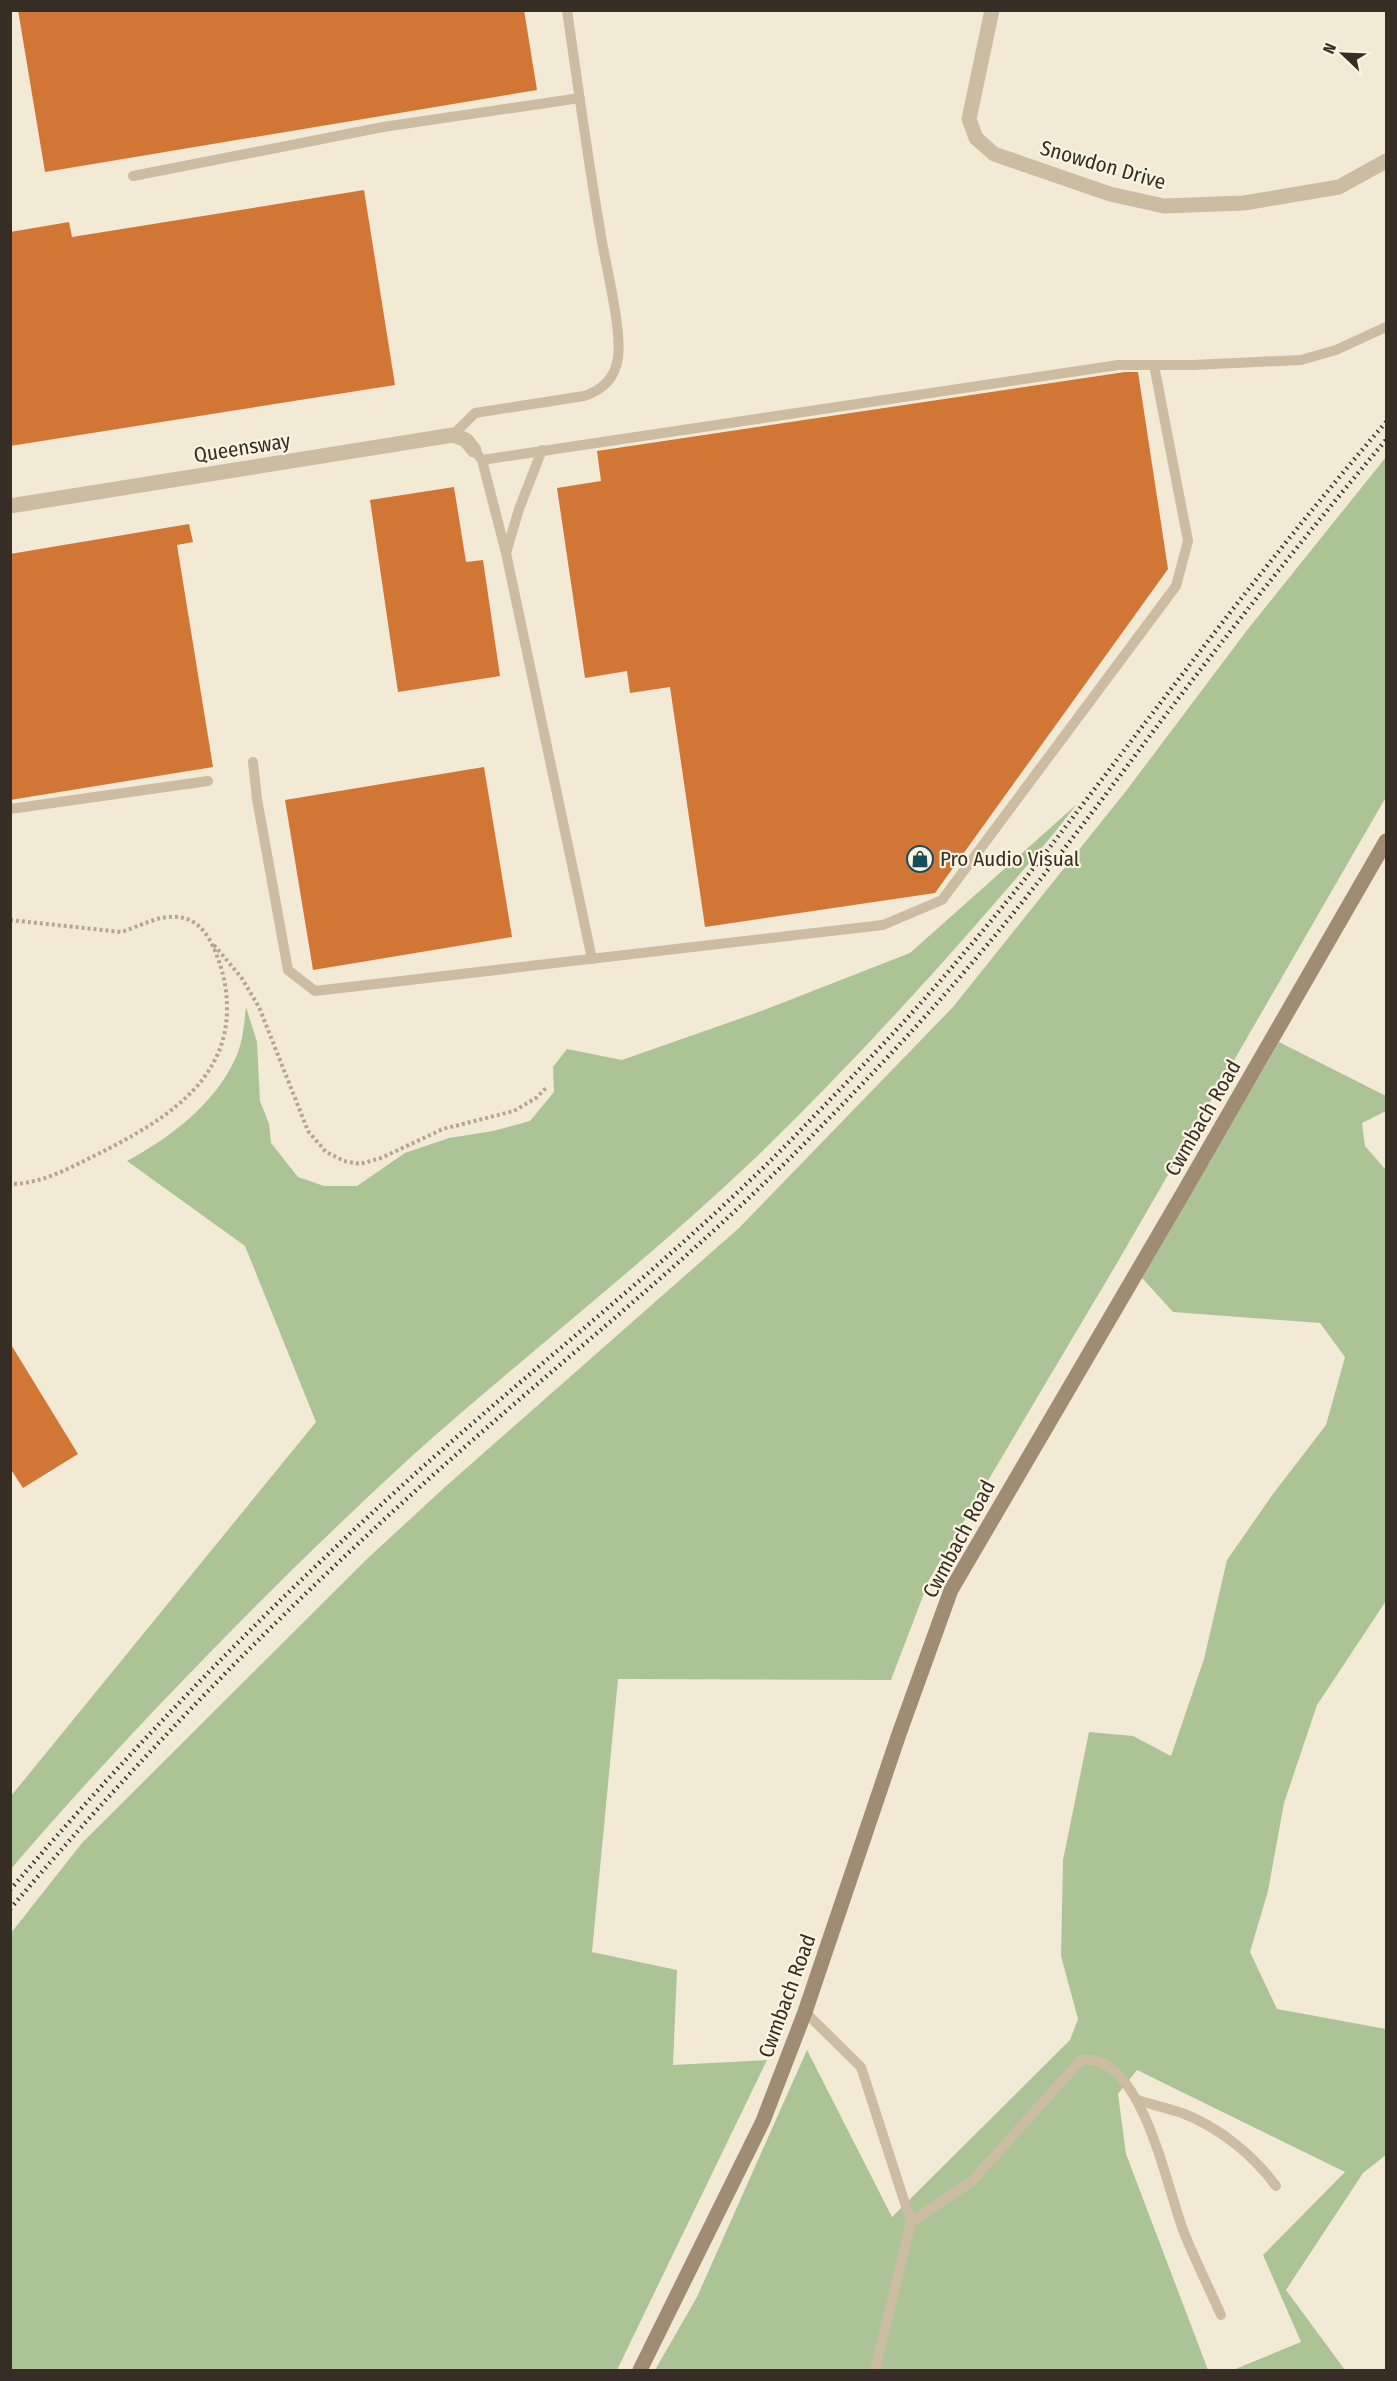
<svg xmlns="http://www.w3.org/2000/svg" width="1397" height="2381" viewBox="0 0 1397 2381" font-family="'Fira Sans Condensed',sans-serif">
	<rect width="100%" height="100%" fill="#f3ead6"/>
	<path fill="#acc395" d="M1386,457v340l-266,461 -191,322 -38,100 -273,-1 -26,273 85,18 -4,95 94,-5 -150,310h-606v-437l71,-90 286,-285 77,-71 294,-259 214,-221 173,-216 122,-162z
		M1077,804c-45,58 -94,113 -143,168 -59,65 -120,130 -184,191 -108,102 -227,194 -338,293 -97,89 -190,182 -280,278 -41,44 -82,89 -121,135v-73l305,-374 -71,-176 -118,-85c43,-23 89,-58 109,-104 7,-15 8,-33 10,-50l11,35 3,59 9,23 2,19 27,34 26,9h33l48,-33 44,-15 44,-7 37,-10 24,-29 -1,-25 14,-18 55,11 134,-47 154,-60z
		M1279,1042l107,54v15l-24,12 3,23 21,24v431l-69,104 -33,98 -16,88 -18,61 27,57 109,20v126l-23,18 -77,117 59,80h-112l68,-28 -38,-87 82,-83 -208,-102 -19,24 8,60 82,216h-553l42,-73 110,-247 85,167 178,-177 8,-21 -17,-63 2,-96 26,-128 44,4 38,20 33,-97 23,-99 46,-66 53,-69 19,-68 -25,-34 -147,-11 -31,-34z"/>
	<path fill="#d27636" d="M18,10h506l13,80 -492,82z
		M364,190l31,195 -385,61v-214l59,-10 3,15z
		M1125,372h13l30,197 -233,324 -230,34 -35,-240 -40,6 -3,-22 -42,7 -28,-190 44,-7 -4,-30z
		M454,487l12,75 17,-2 17,116 -102,16 -28,-192z
		M189,524l4,18 -16,3 36,222 -203,33v-246z
		M484,767l28,170 -199,33 -28,-170z
		M10,1343l68,111 -55,34 -13,-20z"/>
	<g fill="none" stroke-linecap="round" stroke-linejoin="round">
		<path stroke="#b8a68b" stroke-width="4" stroke-dasharray="3 3" stroke-linecap="butt" d="M10,920l111,12c18,-5 36,-17 56,-15 20,1 31,17 38,34 8,19 12,37 12,58 0,75 -68,114 -127,144 -29,14 -57,31 -90,31
			M214,945l27,32 18,30 49,124 18,21 18,9 16,3 21,-6 62,-29 71,-18 22,-13 11,-11"/>
		<path stroke="#ccbca1" stroke-width="10" d="M133,176l250,-49 197,-29
			M453,435l22,-22 109,-17c19,-6 31,-18 34,-38 4,-29 -12,-91 -17,-122 -13,-75 -23,-150 -34,-226
			M474,450l8,10 636,-95h75l108,-5 35,-10 50,-23
			M542,450l-23,59 -13,44 86,406
			M482,460l24,93
			M253,762l4,37 31,171 27,21 568,-66 59,-25 234,-314 12,-45 -34,-176
			M10,809l198,-28
			M805,2012l56,55 50,155 -36,148
			M1138,2100c14,5 29,8 44,13 37,14 71,42 94,73
			M911,2222l61,-41 109,-121c62,-9 86,132 104,175 11,27 24,53 36,80"/>
		<path stroke="#ccbca1" stroke-width="15" d="M992,10l-23,109 7,19 18,16 116,40 54,12 80,-3 95,-16 47,-26
			M10,506l443,-71 13,5 8,10"/>
		<path stroke="#a08b73" stroke-width="15" d="M640,2370l123,-249 42,-109 94,-278 52,-144 231,-395 204,-354"/>
		<path stroke="#362d25" stroke-width="4.5" stroke-dasharray="1.5 4.5" stroke-linecap="butt" d="M10,1890c134,-157 279,-305 433,-441 117,-103 240,-199 349,-310 59,-61 118,-121 172,-186 66,-77 126,-159 188,-239 76,-100 153,-198 234,-292
			M10,1909c136,-160 283,-310 440,-449 116,-103 239,-200 348,-310 59,-60 118,-121 173,-186 66,-77 126,-158 187,-239 74,-97 149,-192 228,-285"/>
	</g>
	<defs>
		<symbol id="shop-ring" viewBox="-11 -11 22 22"><circle r="9.5" fill="#fbf4e3" stroke="#174b5b" stroke-width="1.5"/><path d="M-5-2.5h2.3a2.7 3.5 0 0 1 5.4 0H5L5.5 6h-11ZM-1.5-2.5h3a1.5 2.3 0 0 0-3 0Z" fill="#174b5b"/></symbol>
	</defs>
	<g fill-rule="evenodd">
		<use href="#shop-ring" x="905" y="844" width="30" height="30"/>
	</g>
	<g text-anchor="middle" stroke-width="4.5" stroke-linejoin="round" paint-order="stroke">
		<g font-size="21" fill="#362d25" stroke="#fbf4e3">
			<text transform="translate(1103 165) rotate(16)" y="7">Snowdon Drive</text>
			<text transform="translate(242 448) rotate(-9)" y="7">Queensway</text>
			<text transform="translate(1203 1118) rotate(-60)" y="7">Cwmbach Road</text>
			<text transform="translate(959 1539) rotate(-62)" y="7">Cwmbach Road</text>
			<text transform="translate(787 1996) rotate(-70)" y="7">Cwmbach Road</text>
		</g>
		<g font-size="21" fill="#362d25" stroke="#fbf4e3" text-anchor="start">
			<text x="940" y="866">Pro Audio Visual</text>
		</g>
	</g>
	<rect width="1397" height="2381" fill="none" stroke="#362d25" stroke-width="24"/>
	<g transform="translate(1343 54) rotate(293)" stroke="#fbf4e3" stroke-width="4.5" paint-order="stroke">
	<path d="M0-4.5L10 22L0 15L-10 22Z" fill="#362d25"/>
	<text y="-9" font-size="16" font-weight="bold" text-anchor="middle" fill="#362d25">N</text>
	</g>
</svg>
